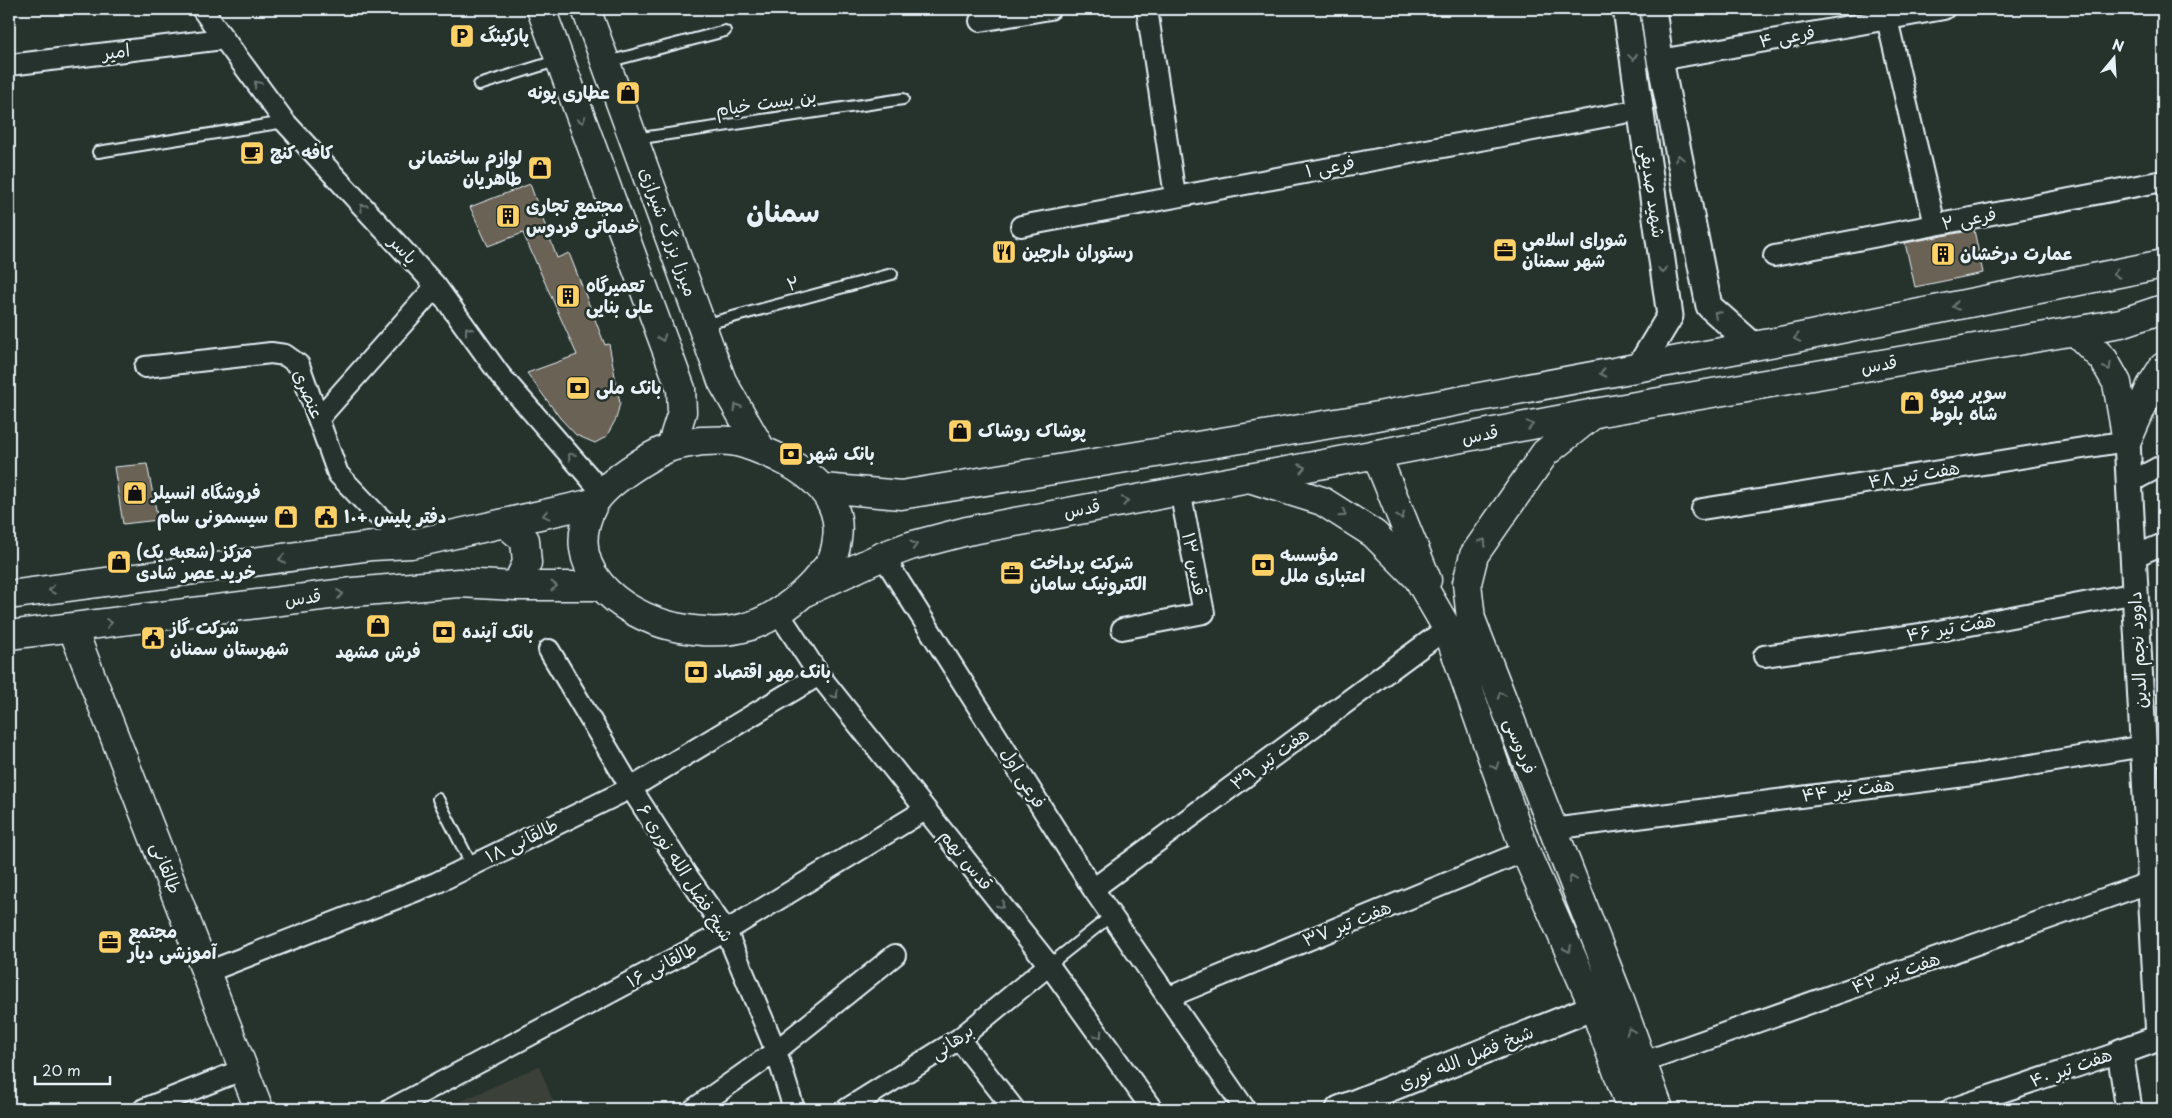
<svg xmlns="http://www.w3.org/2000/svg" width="2172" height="1118" viewBox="0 0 2172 1118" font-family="'Playpen Sans','Playpen Sans Arabic',sans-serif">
	<rect width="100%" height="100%" fill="#26332d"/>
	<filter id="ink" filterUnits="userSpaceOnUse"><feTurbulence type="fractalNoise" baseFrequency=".02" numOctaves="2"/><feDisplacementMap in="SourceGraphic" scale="10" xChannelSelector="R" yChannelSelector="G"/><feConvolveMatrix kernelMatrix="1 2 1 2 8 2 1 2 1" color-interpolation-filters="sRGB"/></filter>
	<g filter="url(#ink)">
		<path fill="#3b4139" d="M539,1066l17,43h-112z"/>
		<path fill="#6b6255" stroke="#e8f1f8" d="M530,184l27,74 12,-5 36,92 4,-1 11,59 -4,16 -10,18 -11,6 -19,-8 -16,-17 -33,-45 50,-18 -54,-122 -35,13 -18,-39z
			M1974,230l9,43 -68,14 -10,-44z
			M147,464l11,56 -35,4 -9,-57z"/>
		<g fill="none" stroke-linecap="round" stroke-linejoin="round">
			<defs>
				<path id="service" d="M607,62l118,-31
					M479,85l80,-25
					M635,139l268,-40
					M98,152l187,-30
					M703,325l189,-51
					M2145,759l18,1
					M438,799l34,67
					M1049,965l63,-50"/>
				<path id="minor" d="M202,9l83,113 151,164 64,89 103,118
					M1147,9l28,187
					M1887,19l48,206
					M980,21l70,-12
					M1660,60l284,-51
					M9,65l214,-26
					M1021,226l619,-116
					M1774,256l389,-75
					M145,367l126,-14 14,2 14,10 39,109 38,40 35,30
					M319,418l117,-132
					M2129,483l34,-18
					M1702,509l425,-68
					M883,556l210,333 152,220
					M2133,557l30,-13
					M778,612l41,63 230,290 103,144
					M1122,629l82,-16 -24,-122
					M549,650l82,138 55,86 40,57 50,120 18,58
					M1764,656l164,-23 208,-40
					M1552,829l420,-54 172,-29
					M1093,889l354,-261
					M207,972l229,-89 195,-95 188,-113
					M1169,997l356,-146
					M959,1039l55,70
					M1641,1063l510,-181
					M144,1109l100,-40
					M391,1109l335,-178 199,-121
					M694,1109l82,-58 119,-96
					M847,1109l112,-70 90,-74
					M1951,1109l169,-57"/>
				<path id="tertiary" d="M1626,9l44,307 -30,50
					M1653,9l7,51 49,246 45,40
					M2127,441l32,597 -39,14 9,57
					M1339,1109l255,-102"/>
				<path id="secondary" d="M1595,413l-50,40 -71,102 -7,28 4,36 148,379 40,111
					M1376,454l51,126
					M1249,478l73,23 52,33 44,44 29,50 78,223 69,156 37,102
					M506,524l19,16 2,23 -11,23
					M9,595l363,-49 39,-2 182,-41
					M72,627l187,482
					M9,635l344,-43 106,-9 57,3h84"/>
				<path id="primary" d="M541,9l140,380 1,23 -11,35
					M586,9l136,372 39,68
					M2075,331l29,29 13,23 10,58 24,-55 12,-19
					M701,441c10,0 21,-1 30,0 16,2 32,10 46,16 34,16 66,41 60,82 -1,8 -3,19 -8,25 -4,6 -10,12 -14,17 -17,19 -41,37 -65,45 -24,8 -51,6 -75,1 -56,-13 -115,-59 -82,-122 11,-21 57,-50 78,-58 10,-3 21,-4 30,-6z
					M823,488l78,7 466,-77 424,-79 372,-75
					M805,592l78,-36 27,-10 57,-15 628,-118 480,-82 46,-8 42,-14"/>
			</defs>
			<use href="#service" stroke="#e8f1f8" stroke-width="14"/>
			<use href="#minor" stroke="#e8f1f8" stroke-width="24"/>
			<use href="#tertiary" stroke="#e8f1f8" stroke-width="29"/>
			<use href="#secondary" stroke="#e8f1f8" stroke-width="31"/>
			<use href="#primary" stroke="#e8f1f8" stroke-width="31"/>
			<use href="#service" stroke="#26332d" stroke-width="10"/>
			<use href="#minor" stroke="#26332d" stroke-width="20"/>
			<use href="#tertiary" stroke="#26332d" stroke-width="25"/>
			<use href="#secondary" stroke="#26332d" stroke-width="28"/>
			<use href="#primary" stroke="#26332d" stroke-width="28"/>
		</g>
		<defs><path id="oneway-chevron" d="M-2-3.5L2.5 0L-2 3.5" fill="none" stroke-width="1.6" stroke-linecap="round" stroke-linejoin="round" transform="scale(1.25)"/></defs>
		<g stroke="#6a7674">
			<use href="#oneway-chevron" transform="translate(1633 57) rotate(82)"/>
			<use href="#oneway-chevron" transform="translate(257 84) rotate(-127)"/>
			<use href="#oneway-chevron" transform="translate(582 120) rotate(70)"/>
			<use href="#oneway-chevron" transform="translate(1679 158) rotate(-101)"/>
			<use href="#oneway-chevron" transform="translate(363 207) rotate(-133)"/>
			<use href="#oneway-chevron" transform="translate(1663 270) rotate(82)"/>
			<use href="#oneway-chevron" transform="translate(2116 274) rotate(168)"/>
			<use href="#oneway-chevron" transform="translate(1956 306) rotate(169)"/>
			<use href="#oneway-chevron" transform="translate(1717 314) rotate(-138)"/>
			<use href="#oneway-chevron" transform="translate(468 330) rotate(-126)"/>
			<use href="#oneway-chevron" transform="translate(662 338) rotate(70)"/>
			<use href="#oneway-chevron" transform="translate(1797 338) rotate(169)"/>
			<use href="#oneway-chevron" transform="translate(2108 367) rotate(60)"/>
			<use href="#oneway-chevron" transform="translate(1603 373) rotate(169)"/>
			<use href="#oneway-chevron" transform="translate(737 407) rotate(-120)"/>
			<use href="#oneway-chevron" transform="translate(1530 425) rotate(-11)"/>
			<use href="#oneway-chevron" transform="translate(571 456) rotate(-131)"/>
			<use href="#oneway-chevron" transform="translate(1302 468) rotate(-11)"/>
			<use href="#oneway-chevron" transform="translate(1125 501) rotate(-11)"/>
			<use href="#oneway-chevron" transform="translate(1343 514) rotate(33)"/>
			<use href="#oneway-chevron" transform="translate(546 515) rotate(167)"/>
			<use href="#oneway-chevron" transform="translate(1401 516) rotate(68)"/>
			<use href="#oneway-chevron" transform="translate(1483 542) rotate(-55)"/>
			<use href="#oneway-chevron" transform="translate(914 545) rotate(-16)"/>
			<use href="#oneway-chevron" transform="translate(282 559) rotate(172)"/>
			<use href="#oneway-chevron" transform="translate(554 586)"/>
			<use href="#oneway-chevron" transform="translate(52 590) rotate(172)"/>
			<use href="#oneway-chevron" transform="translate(340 594) rotate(-7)"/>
			<use href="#oneway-chevron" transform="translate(109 623) rotate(-7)"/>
			<use href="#oneway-chevron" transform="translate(835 695) rotate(52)"/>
			<use href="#oneway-chevron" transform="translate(1501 695) rotate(-111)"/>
			<use href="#oneway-chevron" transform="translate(1495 766) rotate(71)"/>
			<use href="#oneway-chevron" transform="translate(1572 879) rotate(-112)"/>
			<use href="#oneway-chevron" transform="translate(1001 905) rotate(51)"/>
			<use href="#oneway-chevron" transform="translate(1568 949) rotate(66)"/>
			<use href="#oneway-chevron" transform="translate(1630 1031) rotate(-109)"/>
			<use href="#oneway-chevron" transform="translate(1099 1035) rotate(55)"/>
		</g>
	</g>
	<defs>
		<symbol id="parking-square" viewBox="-11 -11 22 22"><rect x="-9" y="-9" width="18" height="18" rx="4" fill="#ffd166" stroke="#26332d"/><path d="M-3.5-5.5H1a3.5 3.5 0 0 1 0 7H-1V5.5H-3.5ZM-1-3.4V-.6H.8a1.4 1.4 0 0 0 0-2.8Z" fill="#111"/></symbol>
		<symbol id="shop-square" viewBox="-11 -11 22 22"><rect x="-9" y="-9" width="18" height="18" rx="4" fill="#ffd166" stroke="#26332d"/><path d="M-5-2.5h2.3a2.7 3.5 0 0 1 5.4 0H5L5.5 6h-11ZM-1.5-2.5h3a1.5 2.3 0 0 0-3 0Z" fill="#111"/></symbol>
		<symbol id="cafe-square" viewBox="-11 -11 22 22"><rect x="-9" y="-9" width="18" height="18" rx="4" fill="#ffd166" stroke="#26332d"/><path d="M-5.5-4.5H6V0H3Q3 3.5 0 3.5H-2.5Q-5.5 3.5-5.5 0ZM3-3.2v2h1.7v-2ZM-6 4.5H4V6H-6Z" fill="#111"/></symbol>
		<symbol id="building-square" viewBox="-11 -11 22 22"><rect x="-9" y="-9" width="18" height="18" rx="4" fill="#ffd166" stroke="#26332d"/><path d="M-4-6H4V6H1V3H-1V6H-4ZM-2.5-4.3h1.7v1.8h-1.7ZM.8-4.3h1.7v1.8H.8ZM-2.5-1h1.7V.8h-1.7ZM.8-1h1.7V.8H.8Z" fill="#111"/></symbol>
		<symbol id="office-square" viewBox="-11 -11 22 22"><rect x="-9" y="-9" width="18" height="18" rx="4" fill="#ffd166" stroke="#26332d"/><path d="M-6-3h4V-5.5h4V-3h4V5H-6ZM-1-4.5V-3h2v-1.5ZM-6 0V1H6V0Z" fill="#111"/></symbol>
		<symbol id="restaurant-square" viewBox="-11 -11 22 22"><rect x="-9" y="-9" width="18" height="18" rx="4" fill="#ffd166" stroke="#26332d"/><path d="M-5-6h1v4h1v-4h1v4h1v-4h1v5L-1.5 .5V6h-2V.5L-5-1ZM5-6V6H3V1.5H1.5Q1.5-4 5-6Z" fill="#111"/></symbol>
		<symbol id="bank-square" viewBox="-11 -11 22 22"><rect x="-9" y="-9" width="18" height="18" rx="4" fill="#ffd166" stroke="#26332d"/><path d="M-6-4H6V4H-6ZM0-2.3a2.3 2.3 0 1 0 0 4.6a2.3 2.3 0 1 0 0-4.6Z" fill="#111"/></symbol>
		<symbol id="civic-square" viewBox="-11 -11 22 22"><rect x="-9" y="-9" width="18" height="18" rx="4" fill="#ffd166" stroke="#26332d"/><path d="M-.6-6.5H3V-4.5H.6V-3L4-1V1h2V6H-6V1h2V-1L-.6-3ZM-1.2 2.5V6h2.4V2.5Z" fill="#111"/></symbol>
	</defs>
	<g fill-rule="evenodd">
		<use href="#parking-square" x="448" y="22" width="28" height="28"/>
		<use href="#shop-square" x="614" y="79" width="28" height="28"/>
		<use href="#cafe-square" x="238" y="139" width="28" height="28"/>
		<use href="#shop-square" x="526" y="154" width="28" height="28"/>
		<use href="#building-square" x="494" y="202" width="28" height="28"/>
		<use href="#office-square" x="1491" y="236" width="28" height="28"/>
		<use href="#restaurant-square" x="990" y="238" width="28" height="28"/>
		<use href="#building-square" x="1929" y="240" width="28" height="28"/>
		<use href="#building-square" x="554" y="282" width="28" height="28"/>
		<use href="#bank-square" x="564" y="374" width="28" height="28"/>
		<use href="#shop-square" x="1898" y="389" width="28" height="28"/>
		<use href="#shop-square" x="946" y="417" width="28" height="28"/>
		<use href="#bank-square" x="777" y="440" width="28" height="28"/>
		<use href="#shop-square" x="121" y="479" width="28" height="28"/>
		<use href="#shop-square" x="272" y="503" width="28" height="28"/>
		<use href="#civic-square" x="312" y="503" width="28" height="28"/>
		<use href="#shop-square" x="105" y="548" width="28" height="28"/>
		<use href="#bank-square" x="1249" y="551" width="28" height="28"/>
		<use href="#office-square" x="998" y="559" width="28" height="28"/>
		<use href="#shop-square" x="364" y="612" width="28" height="28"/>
		<use href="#bank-square" x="430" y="618" width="28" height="28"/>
		<use href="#civic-square" x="139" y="624" width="28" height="28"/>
		<use href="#bank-square" x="682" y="658" width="28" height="28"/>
		<use href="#office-square" x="96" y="928" width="28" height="28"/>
	</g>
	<g text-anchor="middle" stroke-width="5" stroke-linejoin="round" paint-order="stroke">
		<g font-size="18" font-weight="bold" fill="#e8f1f8" stroke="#26332d" text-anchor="start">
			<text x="480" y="42">پارکینگ</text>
			<text x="610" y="99" text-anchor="end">عطاری پونه</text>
			<text x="270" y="159">کافه کنج</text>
			<text x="522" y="164" text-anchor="end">لوازم ساختمانی<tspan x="522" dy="21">طاهریان</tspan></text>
			<text x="526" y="212">مجتمع تجاری<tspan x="526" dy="21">خدماتی فردوس</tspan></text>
			<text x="1522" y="246">شورای اسلامی<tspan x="1522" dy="21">شهر سمنان</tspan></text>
			<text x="1022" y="258">رستوران دارچین</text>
			<text x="1960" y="260">عمارت درخشان</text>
			<text x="586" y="292">تعمیرگاه<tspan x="586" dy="21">علی بنایی</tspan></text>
			<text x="596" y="394">بانک ملی</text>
			<text x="1930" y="399">سوپر میوه<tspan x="1930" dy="21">شاه بلوط</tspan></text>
			<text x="978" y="437">پوشاک روشاک</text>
			<text x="808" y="460">بانک شهر</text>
			<text x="152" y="499">فروشگاه انسیلر</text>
			<text x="268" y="523" text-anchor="end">سیسمونی سام</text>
			<text x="344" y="523">دفتر پلیس +۱۰</text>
			<text x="136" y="558">(شعبه یک) مرکز<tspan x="136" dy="21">خرید عصر شادی</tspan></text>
			<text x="1280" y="561">مؤسسه<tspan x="1280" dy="21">اعتباری ملل</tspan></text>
			<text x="1030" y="569">شرکت پرداخت<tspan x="1030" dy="21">الکترونیک سامان</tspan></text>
			<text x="170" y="634">شرکت گاز<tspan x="170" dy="21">شهرستان سمنان</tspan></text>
			<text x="462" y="638">بانک آینده</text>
			<text x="378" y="658" text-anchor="middle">فرش مشهد</text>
			<text x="714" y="678">بانک مهر اقتصاد</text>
			<text x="128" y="938">مجتمع<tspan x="128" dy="21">آموزشی دیار</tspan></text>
		</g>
		<g font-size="18" fill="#e8f1f8" stroke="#26332d">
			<text transform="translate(1787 37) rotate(-10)" y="6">فرعی ۴</text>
			<text transform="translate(116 52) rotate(-7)" y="6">امیر</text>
			<text transform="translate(766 103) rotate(-8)" y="6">بن بست خیام</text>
			<text transform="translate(1330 167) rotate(-11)" y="6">فرعی ۱</text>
			<text transform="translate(1652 191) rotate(82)" y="6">شهید صدیقی</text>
			<text transform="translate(1969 219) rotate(-11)" y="6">فرعی ۲</text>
			<text transform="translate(668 232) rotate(70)" y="6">میرزا بزرگ شیرازی</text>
			<text transform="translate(403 250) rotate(47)" y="6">یاسر</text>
			<text transform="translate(793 284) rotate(-15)" y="6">۲</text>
			<text transform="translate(1879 365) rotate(-10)" y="6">قدس</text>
			<text transform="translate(308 394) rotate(67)" y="6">عنصری</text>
			<text transform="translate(1480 435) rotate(-11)" y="6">قدس</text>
			<text transform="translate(1914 475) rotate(-9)" y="6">هفت تیر ۴۸</text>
			<text transform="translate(1082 509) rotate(-11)" y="6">قدس</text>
			<text transform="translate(1194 564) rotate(79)" y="6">قدس ۱۳</text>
			<text transform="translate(303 598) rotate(-7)" y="6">قدس</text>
			<text transform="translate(1951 628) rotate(-10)" y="6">هفت تیر ۴۶</text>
			<text transform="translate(2138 650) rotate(-93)" y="6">داوود نجم الدین</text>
			<text transform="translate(1520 746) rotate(69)" y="6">فردوسی</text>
			<text transform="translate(1270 759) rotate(-36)" y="6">هفت تیر ۳۹</text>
			<text transform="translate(1023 778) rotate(58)" y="6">فرعی اول</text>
			<text transform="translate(1848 790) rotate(-7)" y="6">هفت تیر ۴۴</text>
			<text transform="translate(522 841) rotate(-26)" y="6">طالقانی ۱۸</text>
			<text transform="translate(966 860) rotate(51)" y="6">قدس نهم</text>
			<text transform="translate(166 868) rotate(69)" y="6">طالقانی</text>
			<text transform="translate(685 873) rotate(57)" y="6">شیخ فضل الله نوری ۶</text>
			<text transform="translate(1347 924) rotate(-22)" y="6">هفت تیر ۳۷</text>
			<text transform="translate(662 965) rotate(-28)" y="6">طالقانی ۱۶</text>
			<text transform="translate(1896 973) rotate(-19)" y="6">هفت تیر ۴۲</text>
			<text transform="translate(952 1042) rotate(-35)" y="6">برهانی</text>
			<text transform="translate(1466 1058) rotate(-22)" y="6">شیخ فضل الله نوری</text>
			<text transform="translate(2071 1068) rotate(-19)" y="6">هفت تیر ۴۰</text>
		</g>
		<g font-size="28" font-weight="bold" fill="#e8f1f8" stroke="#26332d">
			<text x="783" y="222">سمنان</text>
		</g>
	</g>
	<rect width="2172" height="1118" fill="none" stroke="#26332d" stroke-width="30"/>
	<rect x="15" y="15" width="2142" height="1088" fill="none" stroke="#e8f1f8" stroke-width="2" filter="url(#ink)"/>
	<g transform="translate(2114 58) rotate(18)" stroke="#26332d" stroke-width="4" paint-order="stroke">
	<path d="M0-4L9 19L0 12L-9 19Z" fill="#e8f1f8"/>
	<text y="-8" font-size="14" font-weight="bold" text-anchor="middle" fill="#e8f1f8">N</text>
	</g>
	<path d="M35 1076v8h75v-8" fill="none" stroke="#e8f1f8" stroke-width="2.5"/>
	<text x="42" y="1076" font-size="15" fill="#e8f1f8" stroke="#26332d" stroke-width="4" paint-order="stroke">20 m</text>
</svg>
